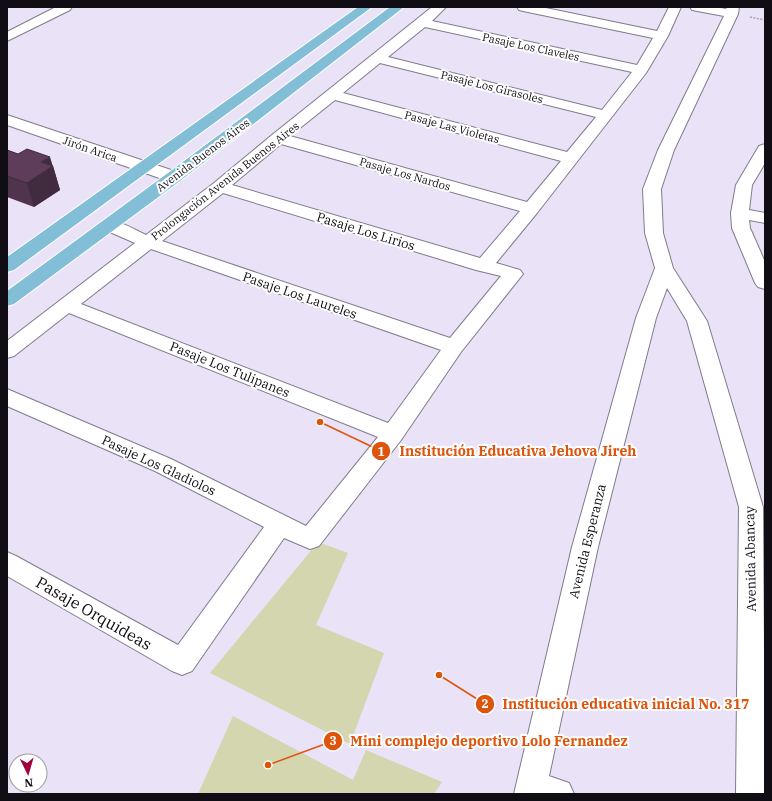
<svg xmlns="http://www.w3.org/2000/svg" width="772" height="801" viewBox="0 0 772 801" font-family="'IBM Plex Serif',serif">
	<rect width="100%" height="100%" fill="#eae2f6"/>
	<path fill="#d3d6af" d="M318,542l30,11 -32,72 68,28 -34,91 -140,-71z
		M233,716l120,64 13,-30 76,32 -8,12h-236z"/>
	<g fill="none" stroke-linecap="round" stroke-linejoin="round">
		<defs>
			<path id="minor" d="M56,7h16l-2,3 -63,31v-9z
				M432,7h14l-14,14 205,44 16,-27 -130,-27 -4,-1 -2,-3h24l116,24 12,-24h12l-13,29 -22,37 -109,140 -41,50 24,7 3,4 -62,78 -60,88 -82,106 -9,3 -26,-11 -92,133 -10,4 -10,-4 -165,-95v-24l9,4 162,89 86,-118 -109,-56 -148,-65v-17l164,70 135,67 72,-89 -309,-124 -55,43 -7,2v-17l128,-98 -32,-14 -3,-4 3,-4c14,-3 30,8 43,14l68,-52 58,-48zM425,27l207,45 -30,38 -214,-53zM380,63l216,54 -29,35 -224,-59zM335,100l226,61 -34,41 -237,-66zM281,144l239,67 -40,47 -248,-73zM223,193l253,77 25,6 -51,62 -288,-97zM151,249l290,101 -53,73 -307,-119z
				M690,7h26l10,2 1,-2h12l-1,7 -64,136 -13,39 2,44 10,35 34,53 56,186 2,287h-29l3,-287 -52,-186 -20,-33 -11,30 -58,229 -49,229 20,7 5,11h-60l58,-247 64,-229 19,-50 -10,-35 -2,-44 15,-39 66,-134 -32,-6z
				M7,115l173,58 2,4 -2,4 -6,1 -6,-1 -161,-56z
				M765,144v19l-13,22 -3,25 16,3v10l-16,-3 1,8 15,34v27l-7,-2 -3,-4 -23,-55 -1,-15 5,-28 23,-39z"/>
			<path id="major" d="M358,7h14l-358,263 -7,2v-15z
				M390,7h14l-224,174 -166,123 -7,2v-15l161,-118z"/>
		</defs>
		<use href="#minor" stroke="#827a8c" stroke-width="2"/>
		<use href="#major" stroke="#fff" stroke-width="2"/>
		<path stroke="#a8a2b2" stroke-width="1.5" stroke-dasharray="2 1.5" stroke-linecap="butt" d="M750,17l15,3"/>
		<use href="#minor" fill="#fff" fill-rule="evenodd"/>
		<use href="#major" fill="#83bed7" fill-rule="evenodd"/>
	</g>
	<path fill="#50344d" d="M7,150l46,16 7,24 -26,17 -27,-10z"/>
	<path fill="#412b3e" d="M50,157l3,10v-1l7,24 -26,17 -7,-24 14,-21z"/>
	<path fill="#5d3d59" stroke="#412b3e" d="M27,149l23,8 -9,5 12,4 -26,17 -20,-7v-26l11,4z"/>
	<g text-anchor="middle" stroke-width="4" stroke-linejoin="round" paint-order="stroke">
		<g font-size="11" fill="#100d14" stroke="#fff">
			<text transform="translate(531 47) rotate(12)" y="4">Pasaje Los Claveles</text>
			<text transform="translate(492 87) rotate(14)" y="4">Pasaje Los Girasoles</text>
			<text transform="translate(452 127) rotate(15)" y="4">Pasaje Las Violetas</text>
			<text transform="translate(90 149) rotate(19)" y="4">Jirón Arica</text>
			<text transform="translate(203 155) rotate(-37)" y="4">Avenida Buenos Aires</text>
			<text transform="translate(405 174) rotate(16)" y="4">Pasaje Los Nardos</text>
			<text transform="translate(225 181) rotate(-38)" y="4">Prolongación Avenida Buenos Aires</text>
		</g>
		<g font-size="13" fill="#100d14" stroke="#fff">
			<text transform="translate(366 231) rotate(17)" y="5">Pasaje Los Lirios</text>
			<text transform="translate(300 295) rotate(19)" y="5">Pasaje Los Laureles</text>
			<text transform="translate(230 369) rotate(22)" y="5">Pasaje Los Tulipanes</text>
			<text transform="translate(159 465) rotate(25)" y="5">Pasaje Los Gladiolos</text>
			<text transform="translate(587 541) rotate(-76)" y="5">Avenida Esperanza</text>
			<text transform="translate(750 559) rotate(-91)" y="5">Avenida Abancay</text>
		</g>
		<g font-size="16" fill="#100d14" stroke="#fff">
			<text transform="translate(94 613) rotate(30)" y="6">Pasaje Orquideas</text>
		</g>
	</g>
	<path fill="none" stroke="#dd550c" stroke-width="1.5" d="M320 422L381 451M439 675L485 704M268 765L333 741"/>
	<g fill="#dd550c" stroke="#fff" stroke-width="1.5">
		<circle cx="320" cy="422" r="4"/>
		<circle cx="439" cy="675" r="4"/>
		<circle cx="268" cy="765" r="4"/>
		<circle cx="381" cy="451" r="10"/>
		<circle cx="485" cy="704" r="10"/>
		<circle cx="333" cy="741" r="10"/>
	</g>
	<g font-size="12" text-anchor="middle" font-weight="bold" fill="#fff">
		<text x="381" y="456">1</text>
		<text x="485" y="708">2</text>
		<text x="333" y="745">3</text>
	</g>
	<g font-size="14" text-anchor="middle" font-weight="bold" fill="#dd550c" stroke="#fff" stroke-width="4" stroke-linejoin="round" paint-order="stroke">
		<text x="518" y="456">Institución Educativa Jehova Jireh</text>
		<text x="626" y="709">Institución educativa inicial No. 317</text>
		<text x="489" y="746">Mini complejo deportivo Lolo Fernandez</text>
	</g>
	<rect width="772" height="801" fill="none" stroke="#100d14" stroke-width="16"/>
	<g transform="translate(28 773) rotate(175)"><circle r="19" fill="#ffffff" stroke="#9f9ea1"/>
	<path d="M0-3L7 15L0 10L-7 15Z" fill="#a0013e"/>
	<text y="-6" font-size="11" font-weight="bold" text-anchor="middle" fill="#100d14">N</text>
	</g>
</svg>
